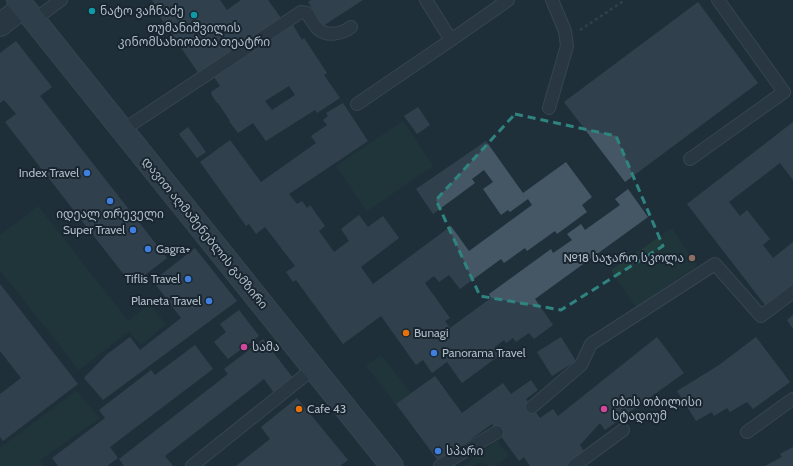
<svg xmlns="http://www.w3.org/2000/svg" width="793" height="466" viewBox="0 0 793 466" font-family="Cabin,'Noto Sans Georgian',sans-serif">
	<rect width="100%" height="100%" fill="#1f303b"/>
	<path fill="#213c3b" d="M403,121l30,45 -66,45 -31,-45z
		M38,206l90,115 22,-17 16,21 -26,20 -11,-14 -50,39 -79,-100v-35z
		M672,228l25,38 -61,41 -25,-37z
		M381,355l30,38 -15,11 -30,-38z
		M76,391l24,27 -60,42 3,6h-43v-18z
		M497,440l12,16 -13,10h-6l-7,-3h-6l-4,3h-9z"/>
	<path fill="#455765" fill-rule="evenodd" d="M152,0h68l7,10 14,-10h27l13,18 -82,56 -43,-63 2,-2z
		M311,0h52l-40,26 -15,-24z
		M698,2l60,81 -133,99 -61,-80z
		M293,25l9,15 2,-2 23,35 -3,2 16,23 -23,15 -2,-3 -49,31 -13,-18 -15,10 -9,-12h1l-12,-18h-1l-6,-9h1l-1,-2 9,-6 -6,-9zM289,86l6,9 -23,15 -7,-9z
		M16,41l36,46 -12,9 127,162 -35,27 -127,-163 11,-8 -12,-14 -4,3v-50z
		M343,103l25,38 -79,53 8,10 5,-3 5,7 3,-3 15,21 -6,5 15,21 15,-11 -8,-12 18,-14 9,12 15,-11 16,22 -38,29 12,17 78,-58 18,25 63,-46 -4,-6 -18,13 -2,-2 -7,5 -18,-26 10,-7 -9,-12 -12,9 3,4 -42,31 -17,-25 70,-48 37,52 43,-31 26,35 -10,8 5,7 -30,22 -2,-3 -28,20 -2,-3 -21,15 -3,-4 -41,30 -11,-14 -10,7 -5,-6 -9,7 25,35 -5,3 5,7 41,-30 -2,-4 62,-45 2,4 19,-13 -5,-6 14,-10 4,6 35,-25 -5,-6 13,-10 20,28 -113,82 18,26 -19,14 -5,-6 -13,9 -3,-4 -7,5 -2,-3 -9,7 5,8 -38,28 -15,-21 -15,11 -9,-13 -7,5 -35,-49 -38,28 -47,-64 -3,2 -7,-10 9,-6 -30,-39 -9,7 -7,-10 -3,2 -46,-64 30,-22 31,42 55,-39 -5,-7 16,-11 -4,-5 5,-4 -2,-3z
		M418,107l12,18 -13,9 -13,-18z
		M793,122v58l-13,-17 -51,39 11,14 7,-6 23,29 -7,6 10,13 20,-16v42l-28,21 -78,-101z
		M188,127l18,25 -9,6 -18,-24z
		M195,248l42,53 -134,99 -19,-22 22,-23 24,-18 10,13 41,-32 -28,-37z
		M0,284l78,100 -75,57 -3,-4v-43l21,-16 -21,-27z
		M239,310l20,26 -31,23 -14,-17 12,-10 -6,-8z
		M793,315v14l-6,-9z
		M561,337l15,24 -24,15 -15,-24z
		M657,337l27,36 -79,57 -5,-7 -20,22 6,10 -15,11h-41l-6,-9 -5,4 -27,-37 -53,38 -43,-58 39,-28 27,37 41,-30 8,11 20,-14 7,10 -12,9 14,19 13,-9 5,7z
		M756,337l34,45 -37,27 -6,-7 -17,10 -3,-4 -13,8 -2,-4 -16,9 -19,-30 42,-26z
		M263,339l30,39 -19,15 -10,-14 -99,77 8,10h-49l-5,-7 109,-85 -4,-5z
		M195,345l18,24 -103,78 8,11 -11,8h-49l-6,-8 53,-40 -6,-8 52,-40 4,5z
		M297,398l51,62 -8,6h-104l34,-27 -9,-12z
		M793,447v19h-28l17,-9 -2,-3z"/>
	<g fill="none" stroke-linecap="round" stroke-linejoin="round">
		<defs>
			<path id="lane" d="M426,0l25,40
				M34,20l27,-20
				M357,104l94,-64 57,-40
				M549,108l18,-62 -2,-15 -13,-31
				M123,130l178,-118 6,1c3,5 7,12 11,16 9,8 24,5 33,-2
				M690,159l94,-67 -66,-92
				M532,407l49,-42 10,-21 124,-80 46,52 32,-24
				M747,432l46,-33
				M192,466l122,-98
				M440,466l57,-34
				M574,466l49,-36"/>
			<path id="street" d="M0,25l23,-18"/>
			<path id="secondary" d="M18,0l374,466"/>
		</defs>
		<use href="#lane" stroke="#515f69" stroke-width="14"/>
		<use href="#street" stroke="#515f69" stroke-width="24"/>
		<use href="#secondary" stroke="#515f69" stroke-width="24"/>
		<path stroke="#3f5857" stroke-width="2.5" stroke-dasharray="3 3" stroke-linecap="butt" d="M580,30l45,-30"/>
		<use href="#lane" stroke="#33414b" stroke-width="12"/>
		<use href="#street" stroke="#33414b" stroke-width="22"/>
		<use href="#secondary" stroke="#41515f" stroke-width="22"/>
	</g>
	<path d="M0 0H793V466H0ZM515,114l101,22 47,110 -102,64 -81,-14 -44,-96z" fill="#1f303b" fill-opacity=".55" fill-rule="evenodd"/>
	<path fill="none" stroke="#2f8480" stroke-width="3" stroke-dasharray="8 5" stroke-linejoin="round" d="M515,114l101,22 47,110 -102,64 -81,-14 -44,-96z"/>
	<g fill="#0f9aa8" stroke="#192630" stroke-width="1.5">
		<circle cx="92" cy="11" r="4"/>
		<circle cx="194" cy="15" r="4"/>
	</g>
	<g fill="#3f7fe0" stroke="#192630" stroke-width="1.5">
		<circle cx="87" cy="173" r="4"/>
		<circle cx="110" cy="201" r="4"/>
		<circle cx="133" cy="230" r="4"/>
		<circle cx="148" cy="249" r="4"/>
		<circle cx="188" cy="279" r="4"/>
		<circle cx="209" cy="301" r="4"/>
		<circle cx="434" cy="353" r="4"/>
		<circle cx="438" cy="451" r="4"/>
	</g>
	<circle fill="#8d6e63" stroke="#192630" stroke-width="1.5" cx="692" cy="258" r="4"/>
	<g fill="#e8710a" stroke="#192630" stroke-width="1.5">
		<circle cx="406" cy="333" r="4"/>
		<circle cx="299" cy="409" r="4"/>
	</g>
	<g fill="#d1479c" stroke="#192630" stroke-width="1.5">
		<circle cx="244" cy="347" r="4"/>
		<circle cx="604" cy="409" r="4"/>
	</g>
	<g text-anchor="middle" stroke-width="4" stroke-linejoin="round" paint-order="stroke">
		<g font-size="12" fill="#aebcc8" stroke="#192630" text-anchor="start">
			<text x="100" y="15">ნატო ვაჩნაძე</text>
			<text x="194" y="32" text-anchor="middle">თუმანიშვილის<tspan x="194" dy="14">კინომსახიობთა თეატრი</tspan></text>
			<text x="79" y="177" text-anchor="end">Index Travel</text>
			<text x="110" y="218" text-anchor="middle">იდეალ თრეველი</text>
			<text x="125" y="234" text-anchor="end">Super Travel</text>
			<text x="156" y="253">Gagra+</text>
			<text x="684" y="262" text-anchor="end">№18 საჯარო სკოლა</text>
			<text x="180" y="283" text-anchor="end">Tiflis Travel</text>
			<text x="201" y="305" text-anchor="end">Planeta Travel</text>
			<text x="414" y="337">Bunagi</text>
			<text x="252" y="351">სამა</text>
			<text x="442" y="357">Panorama Travel</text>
			<text x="612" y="406">იბის თბილისი<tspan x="612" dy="14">სტადიუმ</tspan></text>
			<text x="307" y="413">Cafe 43</text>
			<text x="446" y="455">სპარი</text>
		</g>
		<g font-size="12" fill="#aebcc8" stroke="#192630">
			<text transform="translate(205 233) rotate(51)" y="4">დავით აღმაშენებლის გამზირი</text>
		</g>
	</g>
</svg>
